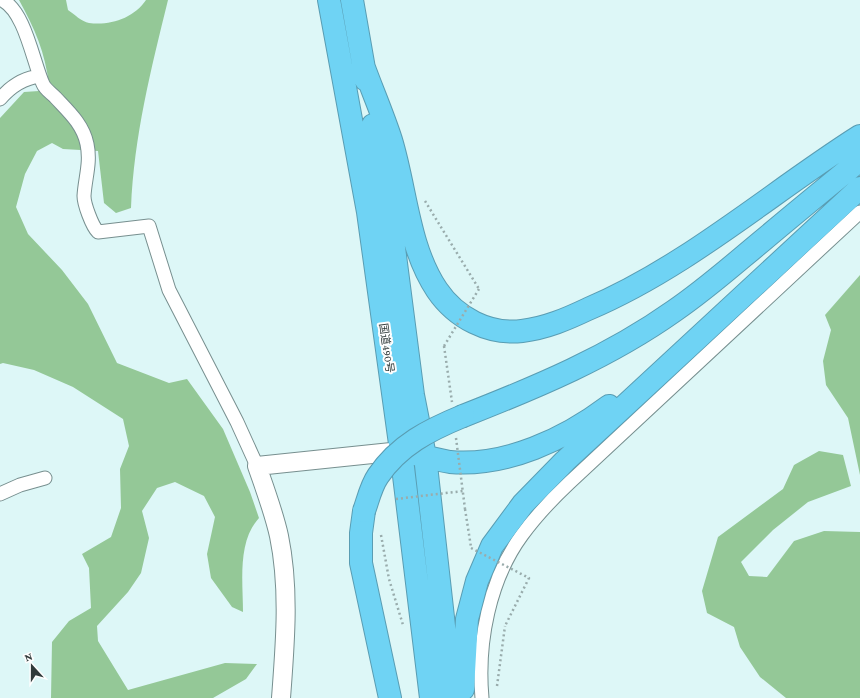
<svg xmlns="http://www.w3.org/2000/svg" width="860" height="698" viewBox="0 0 860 698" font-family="'Crimson Pro','Noto Sans JP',serif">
	<rect width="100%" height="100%" fill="#ddf7f7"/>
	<path fill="#94c897" d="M19,0h47l2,10c6,4 14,12 21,13 21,3 45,-5 57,-23h22c-17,69 -34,136 -37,208l-15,5 -12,-10 -6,-52 -35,-2 -11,-6 -15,8 -12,23 -9,33 12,27 34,36 26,34 29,59 52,20 18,-4 36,50 27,63 9,26c-22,24 -16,64 -16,94l-11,-5 -21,-29 -4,-24 8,-37 -11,-21 -29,-14 -18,6 -15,23 7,27 -8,35 -13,19 -31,34 1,15 30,49 97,-27 32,1 -11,15 -33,19h-162l1,-56 17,-21 22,-13 -2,-40 -7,-14 29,-17 10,-29 -1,-39 9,-23 -6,-27 -50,-32 -39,-17 -31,-7 -3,1v-246l24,-26 15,-1 10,-6c-4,-33 -14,-56 -30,-85z
		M860,275v200l-12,-57 -22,-33 -3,-24 8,-31 -6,-15z
		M819,451l24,4 8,31 -43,16 -35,28 -32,32 8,14 18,1 27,-36 30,-10 36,1v166h-74l-26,-21 -20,-30 -6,-20 -27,-14 -5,-22 16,-54 65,-48 11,-24z"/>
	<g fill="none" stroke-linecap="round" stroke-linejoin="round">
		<defs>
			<path id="street" d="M2,0c23,11 31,62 41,84 2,5 8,9 12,13 13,14 28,27 32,47 4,19 -2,34 -3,52 0,8 8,30 14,36l51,-6 20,64 68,132 20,44
				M0,99c11,-13 23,-21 40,-23
				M0,494l20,-9 25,-7
				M482,698c-5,-55 7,-118 40,-163 14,-19 30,-36 47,-52l291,-271"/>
			<path id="secondary" d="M281,698c4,-53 9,-109 -2,-162 -5,-23 -14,-47 -22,-70l144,-15"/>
			<path id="highway" d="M329,0l39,212 33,239 30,247
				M352,0l14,80
				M363,65c9,25 20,50 28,75 15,49 17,107 46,150 19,28 52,45 85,41 24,-3 45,-12 66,-22 99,-42 182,-116 272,-173
				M373,125l20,115 20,155 12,61 27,242
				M463,416c74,-29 146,-59 211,-105 31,-21 59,-46 88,-70 32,-27 65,-54 98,-81
				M411,453c13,3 26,7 39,9 56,5 115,-23 159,-56
				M364,511l-3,22v30l29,135
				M463,689l4,-70 10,-38 15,-35 31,-42 42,-43 295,-273"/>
		</defs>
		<use href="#street" stroke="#778f8f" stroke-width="15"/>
		<use href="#secondary" stroke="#778f8f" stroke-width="20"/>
		<use href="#highway" stroke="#599db3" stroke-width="24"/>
		<path stroke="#99acac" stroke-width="2.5" stroke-dasharray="2 3" stroke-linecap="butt" d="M425,201l54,88
			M444,346l8,56
			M465,509l6,38
			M381,535l8,44 14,46
			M497,686l8,-60"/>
		<use href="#street" stroke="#fff" stroke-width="13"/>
		<use href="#secondary" stroke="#fff" stroke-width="18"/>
		<use href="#highway" stroke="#6fd3f4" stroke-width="22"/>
		<defs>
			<path id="highway-bridge" d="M364,511c4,-11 7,-25 14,-35 21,-31 51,-46 85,-60"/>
		</defs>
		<use href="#highway-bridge" stroke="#599db3" stroke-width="24" stroke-linecap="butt"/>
		<path stroke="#99acac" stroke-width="2.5" stroke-dasharray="2 3" stroke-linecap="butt" d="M444,346l35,-57
			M456,438l9,71
			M396,499l67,-8
			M471,548l58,30 -24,48"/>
		<use href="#highway-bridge" stroke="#6fd3f4" stroke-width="22"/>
	</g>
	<g text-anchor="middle" stroke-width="4" stroke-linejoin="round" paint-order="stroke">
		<g font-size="11" fill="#303a3a" stroke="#fefefe">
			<text transform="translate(387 348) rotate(82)" y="4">国道490号</text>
		</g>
	</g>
	<g transform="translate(32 666) rotate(339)" stroke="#fefefe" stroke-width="3" paint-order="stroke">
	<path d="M0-3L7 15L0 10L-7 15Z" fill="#303a3a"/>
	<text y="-6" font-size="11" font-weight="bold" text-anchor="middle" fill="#303a3a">N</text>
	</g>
</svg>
